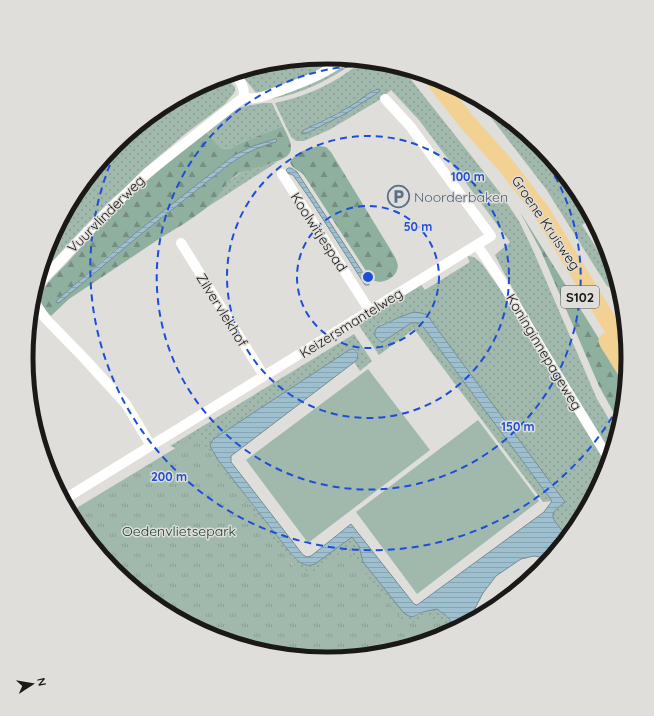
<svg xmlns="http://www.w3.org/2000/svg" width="654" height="716" viewBox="0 0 654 716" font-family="Quicksand,sans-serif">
	<defs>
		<pattern id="grass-dots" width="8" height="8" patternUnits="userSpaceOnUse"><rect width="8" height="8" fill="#a0b9ac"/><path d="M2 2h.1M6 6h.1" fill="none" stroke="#899e93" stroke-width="1.8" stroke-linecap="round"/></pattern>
		<pattern id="forest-firs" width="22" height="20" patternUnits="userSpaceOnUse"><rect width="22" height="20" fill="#90b09f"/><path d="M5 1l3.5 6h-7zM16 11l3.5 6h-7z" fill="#758e81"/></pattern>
		<pattern id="park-tufts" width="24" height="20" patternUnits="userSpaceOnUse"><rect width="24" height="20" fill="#a0b9ac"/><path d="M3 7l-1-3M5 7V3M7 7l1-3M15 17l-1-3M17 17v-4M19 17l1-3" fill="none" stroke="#899e93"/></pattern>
		<pattern id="water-rules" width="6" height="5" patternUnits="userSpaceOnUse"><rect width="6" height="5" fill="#9dbfce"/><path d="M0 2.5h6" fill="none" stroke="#87a4b0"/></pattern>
	</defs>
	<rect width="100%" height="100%" fill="#dfdeda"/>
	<path fill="url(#grass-dots)" fill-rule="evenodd" d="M327,57l10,1 -21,14 -59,22 -18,-22 30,-9z
		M348,59l9,1c-25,19 -55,34 -86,39z
		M363,61l23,2 15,4 72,91 28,36 18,27 13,27 65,151 20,34 -6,21 -54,-86 -54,-97 -8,-16 15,-13 -91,-122 -28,-30 -10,9 -52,31 -25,11h-8l-5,-4 -16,-34c19,-4 39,-11 57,-21 11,-6 21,-14 31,-21zM376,89l4,2 -29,19 -46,24 -3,-3 49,-25z
		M227,79l8,8v3l-1,3 -9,11 -40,30 -34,29 -23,23 -15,12 -30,30 -44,48 10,-33 28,-52 4,-6 82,-79 38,-20 16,-4z
		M475,97l19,11 46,37 36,45 3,4 -3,3 6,9 3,-1 7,14 -10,6 35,56 3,13 -13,-8 -61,-97z
		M263,103h9l11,23 -40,16 -11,6 -6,1 -5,-1 -15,-16 30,-24z
		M277,162l-71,46c10,-11 18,-24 30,-32 11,-8 28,-11 41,-14z
		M467,256c7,0 10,3 15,8l31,43 95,158 -3,8 -28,52 -13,8c-13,-17 -18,-17 1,-31l-151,-190 -14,5 -20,8 7,14 24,-16h6l7,5 128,173 -9,1 -129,-173 -35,26 -21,-31 63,-39 4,5 45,-28z
		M354,334l18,27 -12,10 -6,-9c8,-5 4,-16 -5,-12l-134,88 -3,3v10l39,52 43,55 7,5 51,-26 7,9 4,16 51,55 12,-6 11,-2c9,7 18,10 13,23l-7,4 -41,-5 -83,-35 -115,-137 -34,-13z"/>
	<path fill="url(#forest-firs)" fill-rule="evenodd" d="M163,106l-82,79 33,-40z
		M283,126c3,7 12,20 6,28 -6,9 -41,14 -53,21 -12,9 -19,24 -31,34 -13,10 -28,19 -43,28 -31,21 -62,41 -93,62l-18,17c-6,-6 -12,-13 -10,-21 2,-9 18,-24 25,-31 18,-20 37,-41 56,-60 27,-26 55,-49 84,-72l15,16 5,1 6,-1 11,-6zM276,142c-21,6 -32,12 -49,24l-87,69 -82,67 7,-9 46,-40 122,-97 17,-9z
		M319,146l7,1 5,5 64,105c2,5 4,8 2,13 -2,8 -14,14 -22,11 -1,0 -3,-3 -5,-4l-67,-103c-5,-4 -11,-5 -13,-12 7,-11 17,-13 29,-16z
		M520,212l86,138 19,34 -3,33 -2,7 -21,-38 -58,-135z"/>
	<path fill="url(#park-tufts)" d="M197,435l97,132 18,5 34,-23 56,70 12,3 13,-5 10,3 8,10 -2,6 -58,17 -58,6 -59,-6 -56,-17 -52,-28 -46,-37 -37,-46 -7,-13z"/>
	<path fill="#a0b9ac" d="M368,369l62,81 -122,93 -62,-83z
		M478,420l61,81 -122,93 -61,-82z"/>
	<path fill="url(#water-rules)" stroke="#768d97" d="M378,89l2,1 -1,2 -34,22 -40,20 -3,-1v-2c16,-8 32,-15 47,-24 9,-5 21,-16 29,-18z
		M275,139h1l1,1 -1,2c-21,6 -32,12 -49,24l-87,69 -80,67 -3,1 -1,-1 1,-2 8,-7 73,-62 95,-75 17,-9z
		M288,168h3l6,4 72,110v3h-4l-55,-86 -17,-24 -6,-2 -1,-3z
		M414,312l7,1 6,2 138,187c-18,14 -14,14 -1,31l13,-8 -28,34 -15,-3 -13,3 -25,17 -13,17 -15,29 -18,10c5,-13 -4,-16 -13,-23 -3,1 -7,1 -10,2 -12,2 -12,11 -24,1l-40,-50 -4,-16 -7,-9 -37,27c-12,5 -20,-6 -27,-14l-70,-90 -8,-14 2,-5 3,-3 134,-88c4,-2 7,0 9,4l-1,6 -126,96v6l72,93 4,2 4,-1 40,-32 63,80 3,1 127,-93 8,-11 -128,-173c-4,-4 -7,-6 -13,-5l-24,16 -5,3c-7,-3 -10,-10 -4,-15l22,-10z"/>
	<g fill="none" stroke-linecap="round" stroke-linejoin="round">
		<path stroke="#fff" stroke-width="10" d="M234,73c6,7 11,14 10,24
			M244,97c4,1 8,2 12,1 8,-1 16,-5 23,-7 21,-8 48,-17 64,-32
			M282,174l88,137
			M181,243l83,133
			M477,245l23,34 55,92 54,88
			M151,446l-25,-42 -43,-47 -38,-39 -10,-15 1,-10 6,-13 62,-65 43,-42 97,-76
			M63,500l428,-264 -81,-110 -25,-27"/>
		<path stroke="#f2d192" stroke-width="17" d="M432,77l9,12 26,33 40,45 34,44 86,141
			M607,341l20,32"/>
	</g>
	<g fill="none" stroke="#1d4ed8" stroke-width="2" stroke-dasharray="7 5">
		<circle cx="368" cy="277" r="71"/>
		<circle cx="368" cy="277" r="141"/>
		<path d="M519 128A212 212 0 1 1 401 68"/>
		<path d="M624 396A282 282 0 1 1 121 140"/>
	</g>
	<defs>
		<symbol id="parking-ring" viewBox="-11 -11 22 22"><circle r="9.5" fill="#dfdeda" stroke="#5c6f8a" stroke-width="1.5"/><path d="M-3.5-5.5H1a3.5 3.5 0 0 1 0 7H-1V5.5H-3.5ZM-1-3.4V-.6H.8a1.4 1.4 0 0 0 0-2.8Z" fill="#5c6f8a"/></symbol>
	</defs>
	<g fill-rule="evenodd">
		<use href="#parking-ring" x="386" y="184" width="25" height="25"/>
	</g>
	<g text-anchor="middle" stroke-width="3" stroke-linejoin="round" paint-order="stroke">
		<rect fill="#dfdeda" stroke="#555452" stroke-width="1" x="561" y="286" width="38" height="22" rx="3"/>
		<g font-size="13" font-weight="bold" fill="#1a1918">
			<text x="580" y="302">S102</text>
		</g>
		<g font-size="14" fill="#4e5e75" stroke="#dfdeda" text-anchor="start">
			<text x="414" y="202">Noorderbaken</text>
		</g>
		<g font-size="14" fill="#1a1918" stroke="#dfdeda">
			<text transform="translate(106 214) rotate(-45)" y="5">Vuurvlinderweg</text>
			<text transform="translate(546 223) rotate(56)" y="5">Groene Kruisweg</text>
			<text transform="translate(319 232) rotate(57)" y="5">Koolwitjespad</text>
			<text transform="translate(222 310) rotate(58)" y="5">Zilvervlekhof</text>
			<text transform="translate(351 323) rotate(-32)" y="5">Keizersmantelweg</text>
			<text transform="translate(544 352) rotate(59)" y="5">Koninginnepageweg</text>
		</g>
		<g font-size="14" fill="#103c2a" stroke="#dfdeda">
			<text x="179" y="536">Oedenvlietsepark</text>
		</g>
	</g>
	<path d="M0 0H654V716H0ZM33 358a294 294 0 1 1 588 0a294 294 0 1 1-588 0Z" fill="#dfdeda" fill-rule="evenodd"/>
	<path fill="none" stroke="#1a1918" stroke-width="5" d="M33 358a294 294 0 1 1 588 0a294 294 0 1 1-588 0Z"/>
	<circle cx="368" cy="277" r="6" fill="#1d4ed8" stroke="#dfdeda" stroke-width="2"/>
	<g font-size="12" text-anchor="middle" font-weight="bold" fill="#1d4ed8" stroke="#dfdeda" stroke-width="3" stroke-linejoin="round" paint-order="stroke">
		<text x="468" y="181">100 m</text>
		<text x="418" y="231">50 m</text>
		<text x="518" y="431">150 m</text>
		<text x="169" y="481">200 m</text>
	</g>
	<g transform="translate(32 684) rotate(78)" stroke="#dfdeda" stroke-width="3" paint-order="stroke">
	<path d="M0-3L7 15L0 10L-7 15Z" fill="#1a1918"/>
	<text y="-6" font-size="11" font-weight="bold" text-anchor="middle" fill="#1a1918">N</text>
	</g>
</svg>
